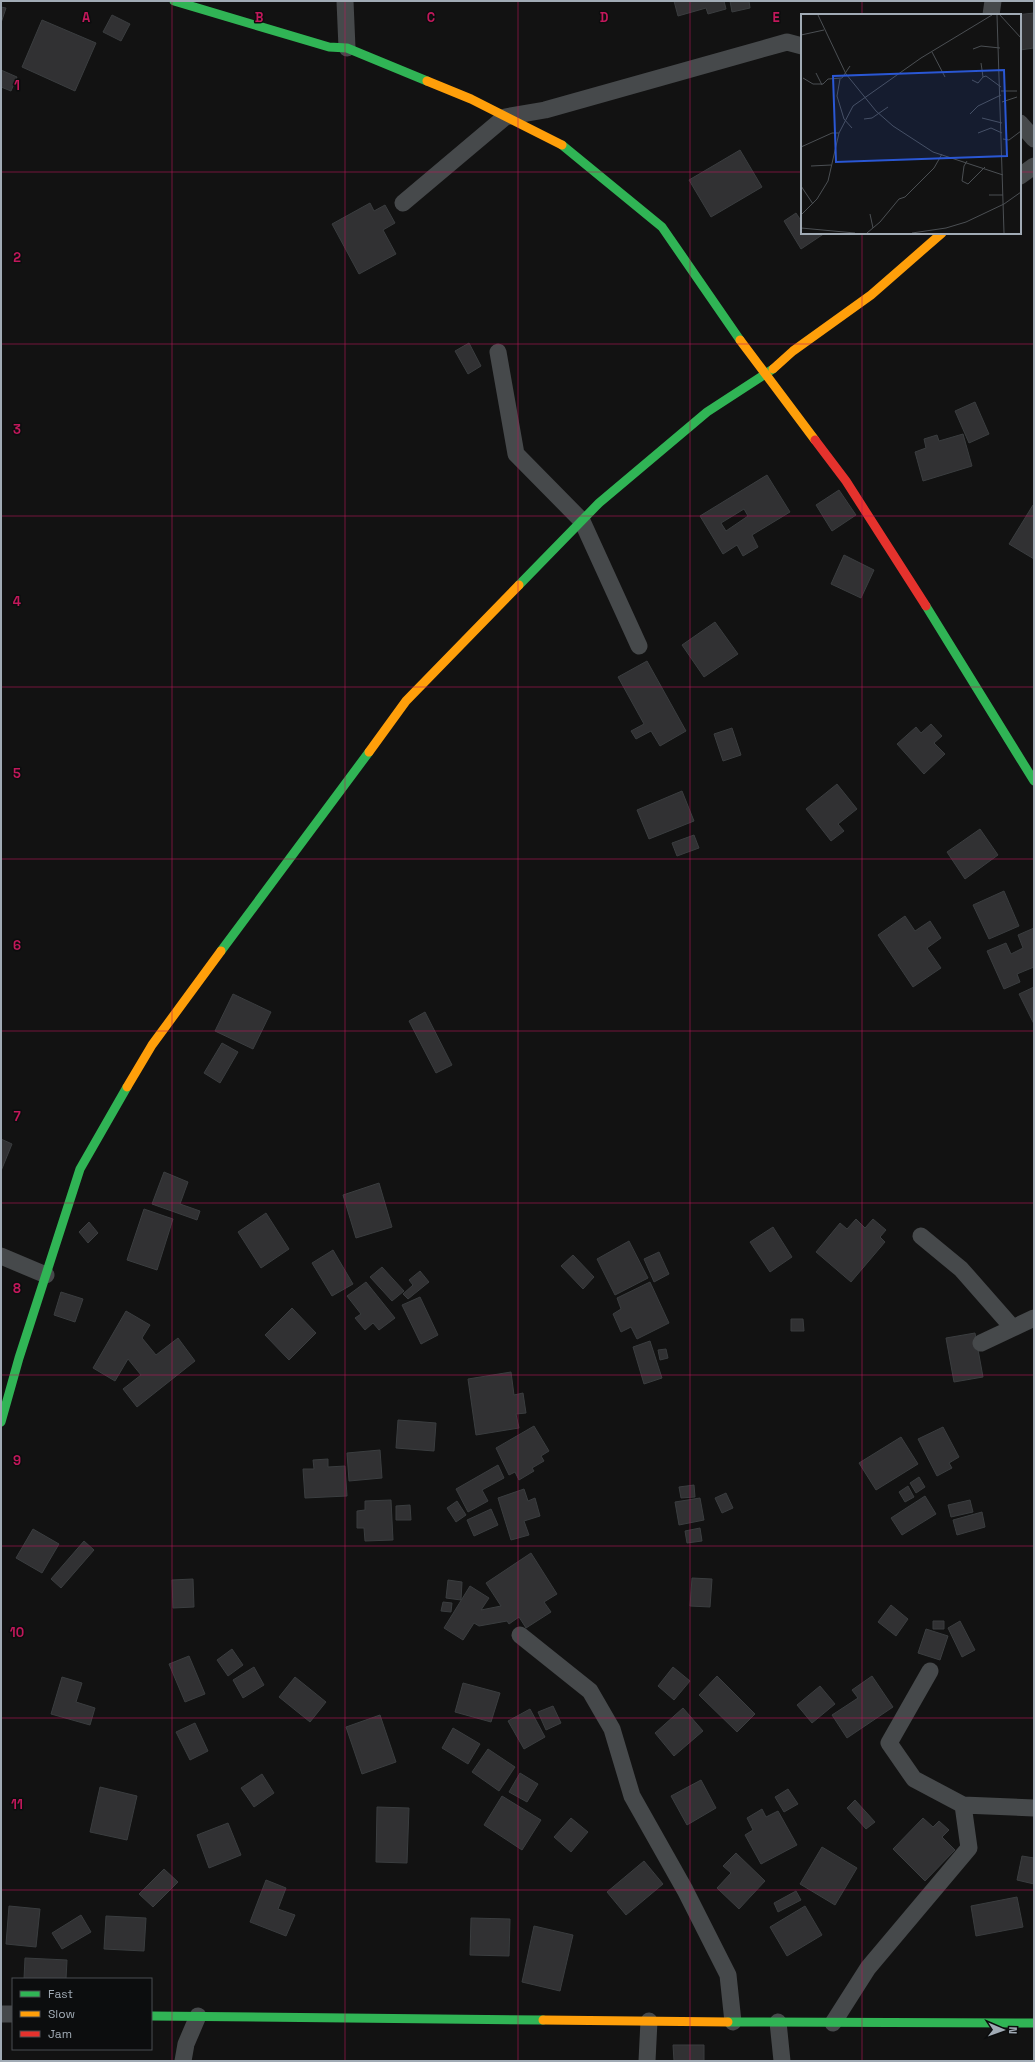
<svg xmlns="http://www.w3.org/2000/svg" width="1035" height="2062" viewBox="0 0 1035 2062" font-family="'Space Grotesk',sans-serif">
	<rect width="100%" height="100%" fill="#121212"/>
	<path fill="#313133" stroke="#3a3d3f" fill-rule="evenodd" d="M674,1h50l2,8 -18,5 -2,-6 -28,8z
		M730,1h19l1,7 -18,4z
		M1,7l5,1 -5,15z
		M1034,13v35l-14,2v-35h-5z
		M112,15l18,9 -9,17 -18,-9z
		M42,20l54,23 -21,48 -53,-24z
		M1,70l16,7 -6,14 -10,-4z
		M740,150l22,37 -51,30 -22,-37z
		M370,203l4,8 11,-6 10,18 -12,7 13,24 -37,20 -27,-50z
		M796,213l4,6 2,-2v16h23l-24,16 -17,-28z
		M469,343l12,23 -13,8 -13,-23z
		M975,402l14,32 -20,9 -14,-32z
		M963,434l9,32 -49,15 -8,-29 11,-4 -2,-9 13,-4 2,6z
		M767,475l23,37 -38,23 6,12 -15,9 -6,-11 -14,9 -23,-38zM744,509l4,7 -22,15 -5,-8z
		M839,490l17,25 -24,16 -16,-26z
		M1033,505l1,1v53l-25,-15z
		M844,555l30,15 -13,28 -30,-14z
		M715,622l23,32 -34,23 -22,-32z
		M647,661l39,70 -26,15 -9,-15 -15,8 -5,-8 13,-7 -26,-47z
		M931,724l11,12 -8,7 11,11 -21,20 -27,-30 19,-17 5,6z
		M732,728l9,27 -18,6 -9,-27z
		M837,784l20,25 -19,15 6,7 -13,10 -25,-32z
		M682,791l12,30 -45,18 -12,-29z
		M980,829l18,26 -33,24 -18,-27z
		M694,835l5,13 -22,8 -5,-13z
		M1004,891l15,35 -30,13 -16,-34z
		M905,916l10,15 15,-10 11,17 -14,10 14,20 -28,19 -35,-52z
		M1034,928v39l-17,7 3,8 -16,7 -17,-38 19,-8 5,11 12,-6 -5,-13z
		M1034,987v37l-15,-30z
		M233,994l38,18 -18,37 -38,-18z
		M425,1012l27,53 -16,8 -27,-52z
		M222,1043l16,9 -18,31 -16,-10z
		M1,1139l11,5 -11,27z
		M164,1172l24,10 -8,22 20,7 -3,9 -45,-16z
		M379,1183l13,44 -36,11 -13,-43z
		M144,1209l29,10 -16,51 -30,-10z
		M266,1213l23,36 -28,19 -23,-36z
		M856,1219l9,9 8,-9 13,11 -6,7 5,5 -34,40 -35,-30 24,-29 7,6z
		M89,1222l9,11 -10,10 -9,-11z
		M773,1227l19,30 -22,15 -20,-30z
		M629,1241l19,37 -33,17 -18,-36z
		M333,1250l20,34 -21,12 -20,-33z
		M659,1252l10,22 -15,8 -10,-23z
		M573,1255l21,22 -11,12 -22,-23z
		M382,1267l22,24 -12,10 -22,-24z
		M420,1271l9,11 -21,17 -5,-5 10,-9 -4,-5z
		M366,1282l29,36 -16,12 -6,-7 -8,7 -10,-12 6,-4 -14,-18z
		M650,1282l19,41 -32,16 -6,-12 -10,5 -8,-18 8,-5 -4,-11z
		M61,1292l22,7 -8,23 -21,-7z
		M420,1297l18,38 -17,9 -19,-39z
		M292,1308l24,25 -27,27 -24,-25z
		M126,1311l24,14 -8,13 14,17 22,-17 17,23 -58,46 -14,-18 18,-14 -13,-16 -13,22 -22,-13z
		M791,1319h12l1,12h-13z
		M975,1333l8,44 -29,5 -8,-44z
		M650,1341l12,37 -18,6 -11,-37z
		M666,1349l2,9 -8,2 -2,-10z
		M511,1372l3,23 9,-2 3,20 -10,1 3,14 -43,7 -8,-56z
		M398,1420l38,3 -2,28 -38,-3z
		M534,1426l15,25 -8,5 3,5 -12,7 2,3 -15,9 -4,-8 -6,3 -13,-27z
		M943,1427l16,30 -10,6 3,5 -15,8 -19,-37z
		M901,1437l17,27 -42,26 -17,-27z
		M380,1450l2,28 -33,3 -2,-28z
		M328,1459v8l17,-1 2,30 -42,2 -2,-29h11l-1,-9z
		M498,1465l6,13 -22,12 6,11 -20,11 -12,-23z
		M919,1477l6,10 -9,6 -6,-10z
		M694,1485l1,12 -14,1 -2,-11z
		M908,1486l6,11 -9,5 -6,-10z
		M524,1489l4,12 7,-3 5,18 -16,5 5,14 -18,5 -13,-42z
		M726,1493l7,15 -11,5 -7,-15z
		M925,1496l11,18 -34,21 -11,-17z
		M700,1498l4,22 -25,5 -4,-23z
		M391,1500l2,40 -28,1 -1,-13h-7v-17l8,-1v-9z
		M970,1500l3,12 -22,5 -3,-12z
		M457,1501l9,14 -10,7 -9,-14z
		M410,1505l1,15h-15v-14z
		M491,1509l7,16 -24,11 -7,-16z
		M982,1512l3,15 -28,8 -4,-15z
		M700,1528l2,13 -15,2 -2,-12z
		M33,1529l26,15 -17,29 -26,-15z
		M84,1541l10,9 -33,38 -10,-9z
		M531,1553l26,41 -13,8 7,10 -25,16 -7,-11 -10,7 -2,-3 -28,5 -5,-3 -11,17 -19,-12 26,-42 19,12 -8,12 20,-4 -15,-23z
		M692,1578l20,1 -2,28 -20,-1z
		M193,1579l1,28 -21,1 -1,-28z
		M448,1580l14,2 -1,18 -15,-2z
		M443,1602l9,1 -1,9 -10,-1z
		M891,1605l17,14 -12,17 -18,-14z
		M933,1621h11v8h-11z
		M960,1621l15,29 -13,7 -14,-29z
		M926,1629l22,7 -8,24 -22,-7z
		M232,1649l11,16 -15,11 -11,-16z
		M189,1656l16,38 -20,8 -16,-38z
		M254,1667l10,18 -21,13 -10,-18z
		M673,1667l17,14 -16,19 -16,-14z
		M717,1676l38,38 -18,18 -38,-37z
		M872,1676l21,31 -46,31 -15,-23 26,-17 -6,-8z
		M62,1677l20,6 -6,19 19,6 -5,17 -39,-11z
		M295,1677l31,25 -16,20 -31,-25z
		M463,1683l37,10 -9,29 -36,-10z
		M820,1686l15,18 -23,19 -15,-18z
		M553,1706l8,17 -15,7 -8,-18z
		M683,1708l20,23 -29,25 -19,-23z
		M530,1709l15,28 -21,12 -16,-28z
		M380,1715l16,47 -34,12 -16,-47z
		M195,1723l13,28 -18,9 -14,-28z
		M453,1728l27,16 -12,20 -26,-16z
		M488,1749l27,18 -16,24 -27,-19z
		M520,1773l18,11 -11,18 -18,-10z
		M262,1774l12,19 -20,14 -13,-19z
		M701,1780l15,28 -29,17 -16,-29z
		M100,1787l37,9 -10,44 -37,-8z
		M788,1789l10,15 -14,8 -9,-15z
		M502,1796l39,24 -19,30 -38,-25z
		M855,1800l20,22 -9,7 -19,-21z
		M377,1807l32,1 -2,55 -31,-1z
		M762,1809l4,8 12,-6 19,34 -36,19 -16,-29 8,-5 -6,-12z
		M571,1818l17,14 -17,20 -17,-15z
		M923,1818l10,9 6,-6 10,9 -7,7 13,13 -30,31 -32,-32z
		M228,1823l13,32 -32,13 -12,-33z
		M822,1847l35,21 -22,37 -35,-21z
		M736,1853l29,28 -26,28 -22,-21 14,-15 -8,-7z
		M1022,1856l12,2v26l-17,-4z
		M644,1861l19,23 -37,31 -19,-23z
		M164,1869l14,13 -25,25 -14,-13z
		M266,1880l20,8 -8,21 17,6 -9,21 -36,-14z
		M796,1891l5,9 -23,12 -4,-9z
		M1017,1897l6,30 -47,9 -5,-30z
		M9,1906l31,3 -4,38 -30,-3z
		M805,1906l17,29 -35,21 -17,-29z
		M81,1915l10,17 -29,17 -10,-16z
		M106,1916l40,2 -2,33 -40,-2z
		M471,1918l39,1 -1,37 -39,-1z
		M534,1926l39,9 -13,56 -38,-9z
		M25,1958l42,2 -1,19h-42z
		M673,2045h31v16h-30z"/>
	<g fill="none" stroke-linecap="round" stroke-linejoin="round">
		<path stroke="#46494b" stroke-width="17" d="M345,1l2,47
			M991,15l2,-14
			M1020,123l14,16
			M1020,176l14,-10
			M403,203l102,-86 40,-7 242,-68 15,4
			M498,352l18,102 66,67 57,125
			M921,1236l40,33 51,58
			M1,1256l45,19
			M981,1343l53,-25
			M520,1635l70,56 22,38 20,67 53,94 43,85 5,47
			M930,1671l-41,72 25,36 49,26
			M1,2014h12
			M778,2022l4,39
			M833,2023l35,-55 101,-120 -6,-43 71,3
			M183,2061l3,-17 12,-28
			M647,2061l2,-40"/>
		<path stroke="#30b455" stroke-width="9" d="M174,1l155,46 18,1 80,33
			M562,145l100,82 78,113
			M519,585l80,-82 108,-91 66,-43
			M926,606l108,175
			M221,951l148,-199
			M1,1422l18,-64 61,-189 47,-82
			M151,2016l392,4
			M728,2022l306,1"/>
		<path stroke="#ff9f0a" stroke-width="9" d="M427,81l44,18 91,46
			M740,340l75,100
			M773,369l20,-18 78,-56 71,-62
			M369,752l37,-51 113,-116
			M127,1087l25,-42 69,-94
			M543,2020l185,2"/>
		<path stroke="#e5322d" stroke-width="9" d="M815,440l31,41 80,125"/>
	</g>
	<path fill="none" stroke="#c2185b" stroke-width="1" stroke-opacity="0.55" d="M172,1v2060M345,1v2060M518,1v2060M690,1v2060M862,1v14M1,172h801M1020,172h14M862,233v1828M1,344h1033M1,516h1033M1,687h1033M1,859h1033M1,1031h1033M1,1203h1033M1,1375h1033M1,1546h1033M1,1718h1033M1,1890h1033"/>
	<g transform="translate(801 14)">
		<rect width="220" height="220" fill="#121212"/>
		<path fill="none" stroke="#4b4f53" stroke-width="1" d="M17,1l28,59 30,37 17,15 40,26 70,23M196,1l7,218M199,1l21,23M0,21l23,-5M172,35l8,-3 19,2M131,38l13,25M180,49l2,14 3,-1 15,11M15,59l6,12M2,64l10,6h10l5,-5 14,-1 8,-12M39,65l-3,17 7,23 8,9M171,66l6,3 5,-6M200,77h16M201,88l15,-5M169,100l8,-8 23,-11M181,104l20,5M63,105l8,-1 16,-11M177,119l13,-5 11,5M202,125l6,1 12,-9M0,133l31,-14h7M166,147l-3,5 -2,15 6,3 17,-17M10,152l20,-1M0,172l12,18M188,181h14M69,200l3,14M0,201l16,-16 11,-18 11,-48 14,-27 68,-48 71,-43M0,214l54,5M66,219l13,-11 19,-23 6,-2 29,-29 8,-14M111,219l34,-5 20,-6 38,-18 17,-12"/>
		<path fill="#2a57d4" fill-opacity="0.15" stroke="#2a57d4" stroke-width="2" d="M203,56l3,86 -171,6 -3,-86z"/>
		<rect width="220" height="220" fill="none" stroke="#a1abb5" stroke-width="2"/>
	</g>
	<g font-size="13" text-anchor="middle" font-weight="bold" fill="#c2185b" stroke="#0c0d0e" stroke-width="3" stroke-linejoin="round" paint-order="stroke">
		<text x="86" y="22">A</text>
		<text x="259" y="22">B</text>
		<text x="431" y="22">C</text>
		<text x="604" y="22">D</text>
		<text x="776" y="22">E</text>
		<text x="17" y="90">1</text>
		<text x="17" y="262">2</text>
		<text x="17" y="434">3</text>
		<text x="17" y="606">4</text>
		<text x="17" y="778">5</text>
		<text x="17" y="950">6</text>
		<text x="17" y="1121">7</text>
		<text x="17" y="1293">8</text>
		<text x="17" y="1465">9</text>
		<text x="17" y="1637">10</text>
		<text x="17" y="1809">11</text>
	</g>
	<rect width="1035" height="2062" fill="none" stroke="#a1abb5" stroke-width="4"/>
	<rect x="12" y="1978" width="140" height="72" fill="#0c0d0e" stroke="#484c51"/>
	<rect x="20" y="1991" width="20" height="6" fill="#30b455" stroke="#484c51"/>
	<text x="48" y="1998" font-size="12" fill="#a1abb5">Fast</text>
	<rect x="20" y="2011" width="20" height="6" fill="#ff9f0a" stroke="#484c51"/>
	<text x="48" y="2018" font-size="12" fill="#a1abb5">Slow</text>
	<rect x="20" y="2031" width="20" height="6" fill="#e5322d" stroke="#484c51"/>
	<text x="48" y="2038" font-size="12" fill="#a1abb5">Jam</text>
	<g transform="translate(1003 2030) rotate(92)" stroke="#0c0d0e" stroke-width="3" paint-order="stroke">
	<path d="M0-3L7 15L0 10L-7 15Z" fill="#a1abb5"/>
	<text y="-6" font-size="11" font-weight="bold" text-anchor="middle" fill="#a1abb5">N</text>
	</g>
</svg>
